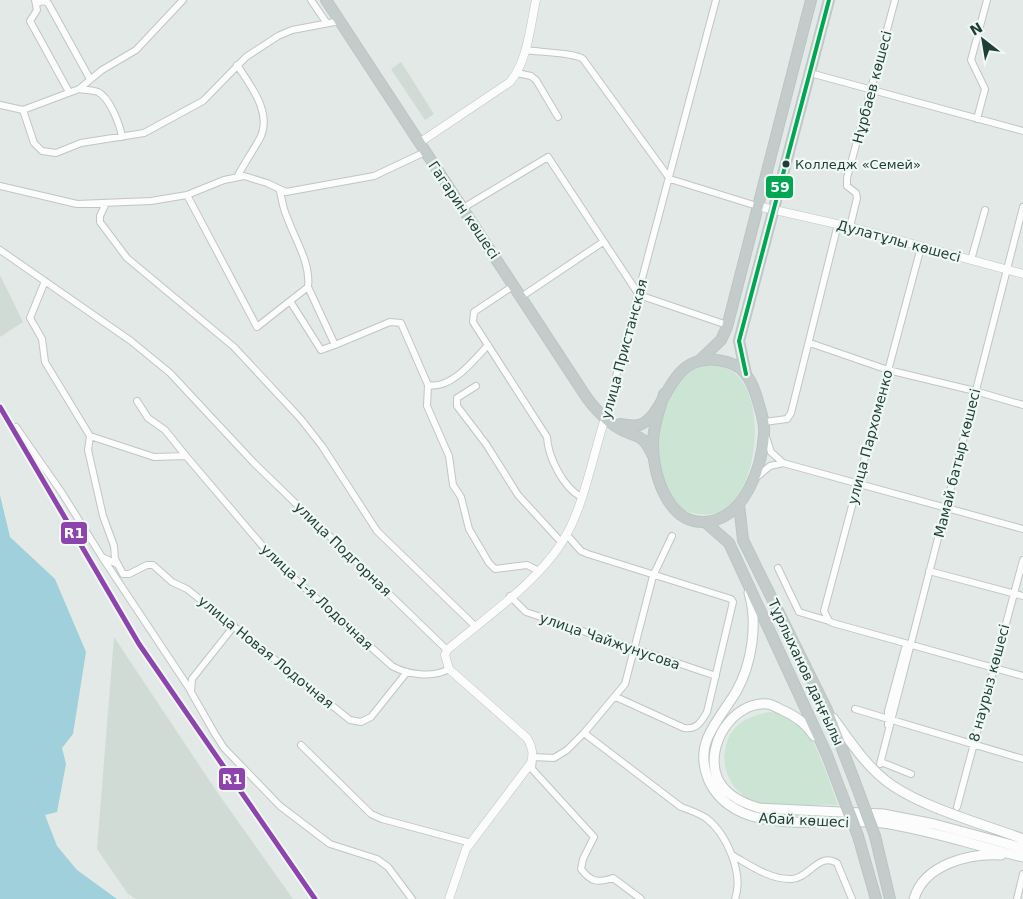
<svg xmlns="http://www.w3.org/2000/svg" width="1023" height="899" viewBox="0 0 1023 899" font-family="'DejaVu Sans',sans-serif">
	<rect width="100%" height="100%" fill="#e3e9e6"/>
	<path fill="#d0dbd6" d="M401,62l33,52 -9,6 -34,-51z
		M0,275l23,47 -23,15z
		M114,637l101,152 78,110h-157l-8,-5 -31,-45z"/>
	<path fill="#cbe4d3" d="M704,365c9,0 18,0 26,5 44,25 27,155 -31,144 -10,-1 -21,-6 -26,-14 -25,-39 -18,-119 31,-135z
		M769,712c10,1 21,3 29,9 17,14 32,63 40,84 -24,-1 -57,3 -80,-3 -32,-7 -44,-50 -23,-74 9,-10 21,-13 34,-16z"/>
	<path fill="#a0d0db" d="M0,495l10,42 45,42 31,73 -13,82 -11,14 4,16 -9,48 -12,3 12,31 20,24 40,29h-117z"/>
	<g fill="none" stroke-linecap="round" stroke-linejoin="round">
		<defs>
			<path id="minor" d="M35,0l2,10 -7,11 39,71
				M311,0l15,22
				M37,3l7,-2 4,2 42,76
				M525,50c13,2 51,3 58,9l87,120 87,27
				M237,65c13,20 37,49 22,75 -7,12 -15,24 -22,37
				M517,73l14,3 5,4 22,37
				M810,73l213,58
				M79,89c6,1 13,1 19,3 12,6 22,33 24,45
				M0,105l23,5 11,33 8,8 14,2 25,-10 63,-10 59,-32 43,-44 32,-21 14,-6 48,-9
				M23,110l56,-21 23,-19 34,-20 47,-50
				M977,119l8,-30 -14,-29 16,-60
				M0,186l77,18 74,-3 36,-6 37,-15 20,-4 23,7 19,9 88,-16 51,-24
				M280,191c2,9 3,18 7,26 8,23 24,46 21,70l-18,14
				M187,195l70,132 33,-26 31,49 14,-5
				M106,203l-6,13v6l27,36 107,89 66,71 22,28 55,85 98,95
				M463,208l85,-51 91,138 88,30
				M850,227l7,-29 -1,-5 -9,-7v-8l48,-178
				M921,247l-97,364 5,10 4,2 190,53
				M0,250l131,91 39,32 84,90 193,187
				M971,260l14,-50
				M45,281l-15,37 12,21 3,23 45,74 -2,14 15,66 11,30 1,13 8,15h6l18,-9h6l19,17 15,7 163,131 11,2 10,-5 36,-45
				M513,286l-39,26 -1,10 74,115c1,20 16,50 34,60
				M308,287l27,58 55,-23 11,1 27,62 -1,21 22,50 4,29 8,12 8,32 20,34 6,6 32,-4 12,6
				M521,297l82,-55
				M810,343l78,27 87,21 48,14
				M428,385c23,5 46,-25 60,-40
				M476,386l-19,12v8l29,38 32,51 44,48
				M137,401l11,17 17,12 21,26
				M605,418l111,-418
				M764,422l23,-3 4,-6 47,-189
				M16,427l46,66 40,64
				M90,436l64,21 32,-1 91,107 115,103c16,9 41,12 57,3
				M766,437l5,15 12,11 240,66
				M757,477l13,-11 13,-3
				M567,535l14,16 7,3 143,45 2,3 -26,110c-6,10 -10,18 -23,16l-68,-31
				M117,564l-15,-7 89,134
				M778,568l21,44 30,9
				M929,571l94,25
				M510,596l16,16 190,64
				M234,626l-42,53 -1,13 24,42 9,14 56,58 50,38 47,15 11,8 24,32
				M855,709l168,50
				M888,725v-14l17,-63
				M584,733l97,74c9,3 17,6 25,11 21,16 38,56 29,81
				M301,745l70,69 11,5 89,24
				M881,762l30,12
				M880,764l143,-557
				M957,807l66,-247
				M732,855c18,10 38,25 60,24 17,-1 27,-27 45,-16l15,36
				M641,899l-28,-21c-16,5 -22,4 -32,-9l2,-10 11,-22 -62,-68 1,-12 21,1 13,-8 17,-17 41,-49 28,-108 19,-40
				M1017,899l6,-25"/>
			<path id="tertiary" d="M419,143l91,-61c18,-22 20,-55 26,-82
				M757,206l93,21 173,47
				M449,899l17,-50 65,-86c3,-10 1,-17 -4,-25l-78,-69 -4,-14 2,-5c38,-32 94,-70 118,-113 18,-29 29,-85 40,-119"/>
			<path id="secondary" d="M749,593c9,30 3,71 -13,99 -9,15 -21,29 -28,45 -6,14 -5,30 1,44 29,60 120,35 174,42 48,7 93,23 140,34
				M833,718c16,22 31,45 52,62 32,26 98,44 138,59
				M814,736c-8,-13 -18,-20 -32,-26 -4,-2 -9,-5 -14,-6 -36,-3 -63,42 -51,73 7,18 25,26 42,31l124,6 51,10 89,24
				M914,899c10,-35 56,-46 87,-44"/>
			<path id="trunk" d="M326,0l261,398c8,11 17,20 28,28 20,14 26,3 38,30
				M699,361l22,-21 6,-13 84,-327
				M746,374l-7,-33 90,-341
				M620,424c6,1 13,2 19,1 30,-9 28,-80 88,-63 20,5 27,24 32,43 3,10 6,19 5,29 -2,33 -19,85 -59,88 -38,2 -53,-50 -52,-80 0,-16 7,-33 11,-48
				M739,504l4,36 84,170 28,72
				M705,522l24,21 98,212 14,37
				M858,836l18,63
				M875,836l15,63"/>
		</defs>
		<use href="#minor" stroke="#c0c6c3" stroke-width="8"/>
		<use href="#tertiary" stroke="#c0c6c3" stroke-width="9"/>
		<use href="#secondary" stroke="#bec7c4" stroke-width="11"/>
		<use href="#trunk" stroke="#bbc5c3" stroke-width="12"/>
		<use href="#minor" stroke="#fbfcfb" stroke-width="6"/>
		<use href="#tertiary" stroke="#fbfcfb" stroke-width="8"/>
		<use href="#secondary" stroke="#fbfcfb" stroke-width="9"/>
		<use href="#trunk" stroke="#c3ccca" stroke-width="10"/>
		<defs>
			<path id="trunk-bridge" d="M855,782l20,54
				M841,792l17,44"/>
		</defs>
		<use href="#trunk-bridge" stroke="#bbc5c3" stroke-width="12" stroke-linecap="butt"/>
		<use href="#trunk-bridge" stroke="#c3ccca" stroke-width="10"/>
		<defs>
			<path id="bus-1" d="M746,374l-7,-33 90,-341"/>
		</defs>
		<use href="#bus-1" stroke="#f0f8f5" stroke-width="8"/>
		<use href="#bus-1" stroke="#00a651" stroke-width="4"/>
		<defs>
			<path id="rail-1" d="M0,407l139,237 176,255"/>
		</defs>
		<use href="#rail-1" stroke="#f0f8f5" stroke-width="9"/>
		<use href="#rail-1" stroke="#8e44ad" stroke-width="5"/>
	</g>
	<circle fill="#1f3e37" stroke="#f0f8f5" stroke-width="2" cx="786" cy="164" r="4.5"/>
	<g text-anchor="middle" stroke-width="4.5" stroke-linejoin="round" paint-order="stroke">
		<g font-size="13" fill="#1f3e37" stroke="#f0f8f5" text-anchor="start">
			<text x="795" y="169">Колледж «Семей»</text>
		</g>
		<g font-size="14" fill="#1f3e37" stroke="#f0f8f5">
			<text transform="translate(872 87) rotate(-75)" y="5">Нұрбаев көшесі</text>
			<text transform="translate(464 210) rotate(56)" y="5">Гагарин көшесі</text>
			<text transform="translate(899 241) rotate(15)" y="5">Дулатұлы көшесі</text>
			<text transform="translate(624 349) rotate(-75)" y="5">улица Пристанская</text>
			<text transform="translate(870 437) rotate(-75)" y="5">улица Пархоменко</text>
			<text transform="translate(957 463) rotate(-76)" y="5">Мамай батыр көшесі</text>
			<text transform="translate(343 549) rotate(44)" y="5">улица Подгорная</text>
			<text transform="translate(317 597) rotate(43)" y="5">улица 1-я Лодочная</text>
			<text transform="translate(610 641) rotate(19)" y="5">улица Чайжунусова</text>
			<text transform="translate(266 652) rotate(39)" y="5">улица Новая Лодочная</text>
			<text transform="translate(806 672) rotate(65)" y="5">Тұрлыханов даңғылы</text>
			<text transform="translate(989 683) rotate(-75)" y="5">8 наурыз көшесі</text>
			<text transform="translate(804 820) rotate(3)" y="5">Абай көшесі</text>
		</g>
	</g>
	<g stroke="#f0f8f5" stroke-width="2">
		<rect x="765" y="175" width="29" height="24" rx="5" fill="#00a651"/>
		<rect x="60" y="521" width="28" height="24" rx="5" fill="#8e44ad"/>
		<rect x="218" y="767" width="28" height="24" rx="5" fill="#8e44ad"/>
	</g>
	<g font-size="14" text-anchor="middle" font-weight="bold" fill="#fff">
		<text x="780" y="192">59</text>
		<text x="74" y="538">R1</text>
		<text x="232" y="784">R1</text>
	</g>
	<g transform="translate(983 40) rotate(329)" stroke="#f0f8f5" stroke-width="4" paint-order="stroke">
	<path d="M0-4L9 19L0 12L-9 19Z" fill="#1f3e37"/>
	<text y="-8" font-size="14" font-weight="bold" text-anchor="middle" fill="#1f3e37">N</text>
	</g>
</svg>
